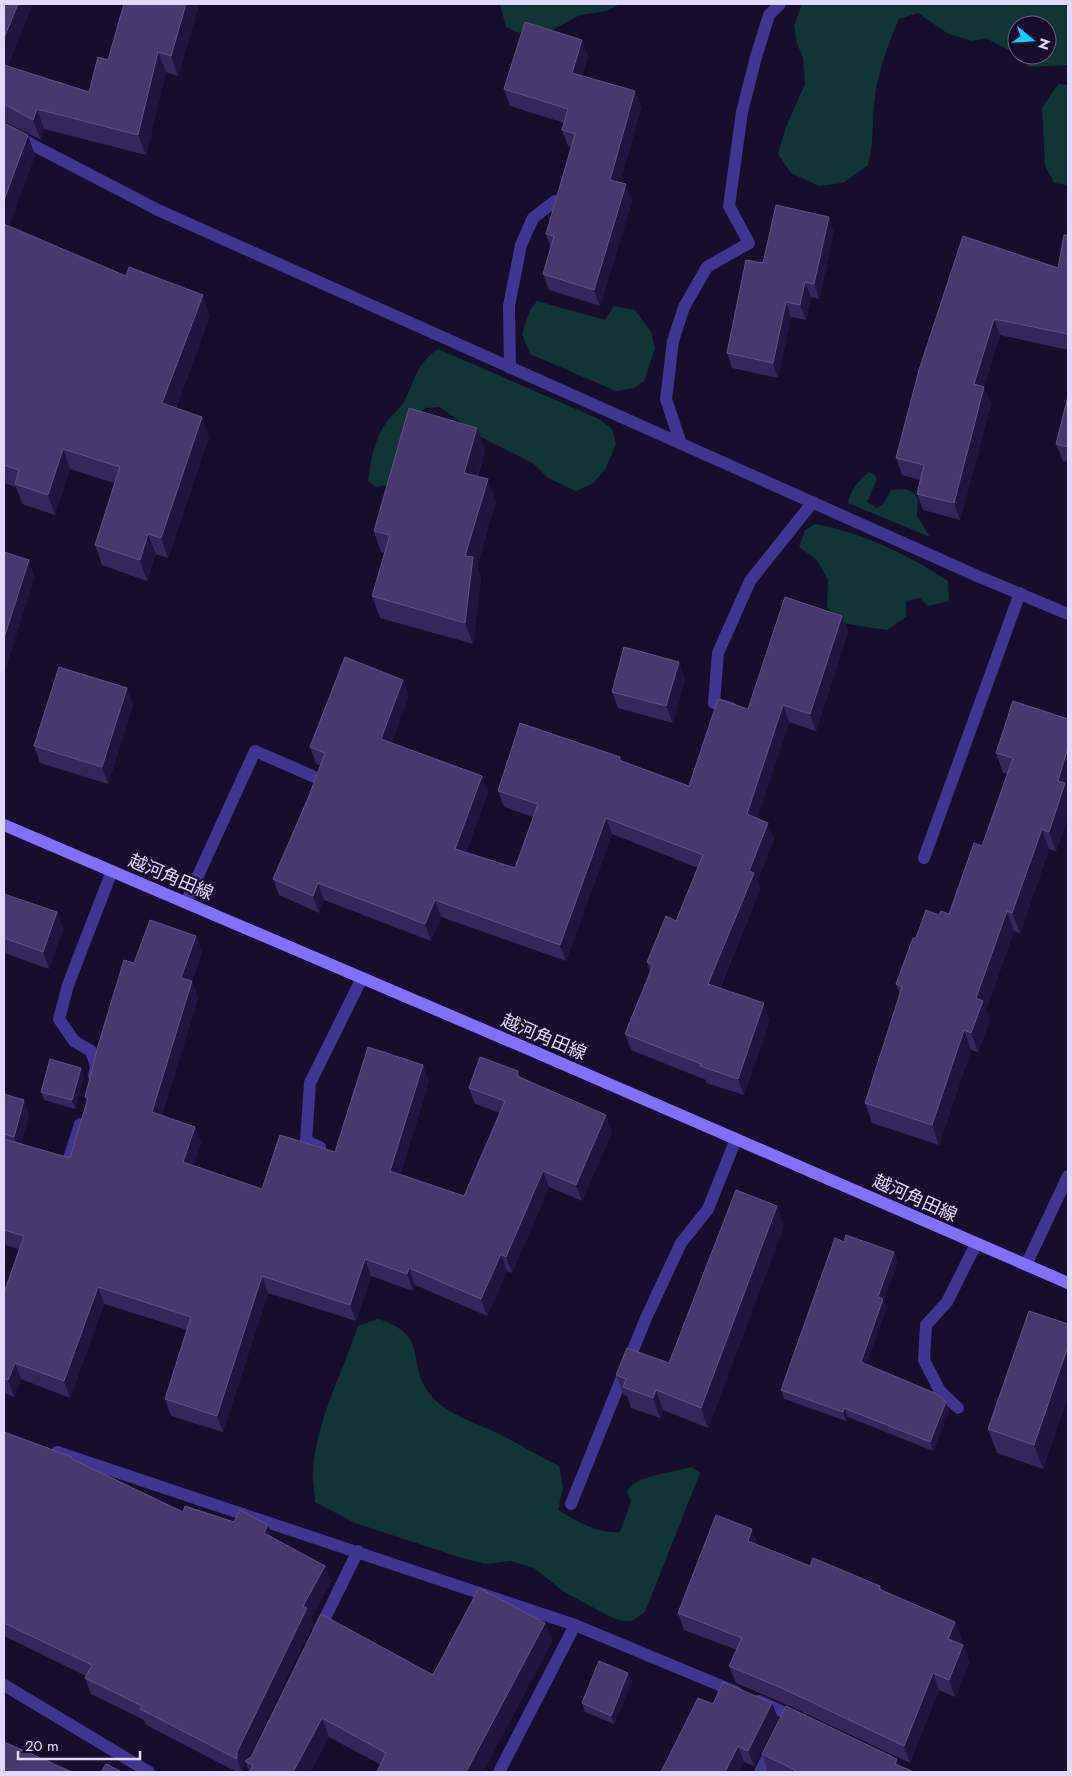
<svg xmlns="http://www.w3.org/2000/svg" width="1072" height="1776" viewBox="0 0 1072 1776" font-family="Jost,'Noto Sans JP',sans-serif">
	<rect width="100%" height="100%" fill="#160e2c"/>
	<path fill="#113537" d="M500,4h120l-13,7 -27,4 -34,18 -17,-8 -10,8 -13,-6z
		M802,4h266v61l-39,2 -12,-12h30v-30h-30v30l-31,-17 -14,3 -25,-8 -29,-20 -19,6c-12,27 -22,56 -25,85 -2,22 0,39 -6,61l-25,18 -24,3 -28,-13 -13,-19 8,-27 19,-43 -2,-26 -6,-15 -3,-17z
		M1058,84l10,1v100l-14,-2 -9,-18 -3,-57z
		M537,301l68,19 9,-14 21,4 16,22 4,16 -11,33 -10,7 -18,3 -86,-37 -8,-20 8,-24z
		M438,349l161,70 13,10 4,15 -11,26 -13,14 -16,7 -28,-13 -14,-14 -55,-28 -39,-29 -14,1 -13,8 -26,69 -11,2 -8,-6c3,-21 6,-43 20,-61 4,-5 9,-9 13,-14 15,-22 11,-39 37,-57z
		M869,472l5,2 3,5 -10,23 10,6 7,-5 7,-13 15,-1 8,4 4,7 -1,16 13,21 -82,-34c2,-13 11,-23 21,-31z
		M815,524c46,8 94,31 133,57l1,20 -21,5 -8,-8 -14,3v16l-19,13 -40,-6 -20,-16 1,-28 -11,-20 -18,-13 6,-17z
		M378,1319c54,17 26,42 52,75 12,17 40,27 58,35 24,10 47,26 71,37l4,21 -5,23c19,11 39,24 62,22l11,-31 -4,-10c9,-16 46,-18 64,-24l9,6 -55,139 -13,9h-10l-13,-5 -45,-24 -30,-24 -23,-7 -26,3 -26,-7 -104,-34 -40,-21c0,-8 -2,-18 -2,-26 0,-49 30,-104 45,-150z"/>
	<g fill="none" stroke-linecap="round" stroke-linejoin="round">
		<path stroke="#403590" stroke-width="12" d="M320,1147l-14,-6 4,-58 52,-105
			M571,1504l75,-186 35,-75 27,-34 28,-70"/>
		<path stroke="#403590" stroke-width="12" d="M4,130l154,80 817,365 93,39
			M510,368l-1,-62 12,-61 12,-27 22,-17
			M681,444l-15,-45 7,-58 11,-34 23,-40 42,-24 -20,-37 13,-94 14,-55 13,-42 11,-11
			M731,708l-17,-5 4,-50 32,-72 63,-79
			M924,858l96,-265
			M186,902l69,-151 62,27
			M94,1076l2,-10 -5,-15 -17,-10 -15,-22 9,-34 44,-114
			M67,1165l13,-41
			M1026,1265l42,-89
			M958,1408l-18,-17 -16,-31 2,-35 21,-23 29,-58
			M57,1452l518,173 161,67
			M318,1632l40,-81
			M4,1685l145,87
			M759,1701l39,18
			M499,1772l76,-147
			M760,1772l12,-24"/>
		<path stroke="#8170ff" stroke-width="12" d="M4,825l522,223 542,235"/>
	</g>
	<path fill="#35265b" d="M4,4l4,63 81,25 19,-32 16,-56h75l-21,72 -12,-4 -20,83 -102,-26 -3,11 -34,-17 -3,-1z
		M582,40l6,17 -6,19 53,15 6,16 -21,76 12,18 -32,105 -51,-16 -6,-16 8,-26 -5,-14 25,-87 -3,-1 -6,-16 2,-7 -54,-17 -6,-17z
		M4,123l31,32 -26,71 201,90 -34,92 33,29 -41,121 -12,-4 -9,27 -45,-16 -7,-20 19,-62 -44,-14 -15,46 -33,-11 -6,-17 -12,-4z
		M834,232l-15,67 -8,-2 -5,23 -15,-3 -13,61 -46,-10 -5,-15 36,-90z
		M1068,235v115l-68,-15 -16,52 7,17 -31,116 -37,-10 -6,-16 3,-14 -18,-5 -6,-17 23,-88 139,-102z
		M1068,396v66l-5,-1 -7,-17z
		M485,450l-7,26 18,25 -19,65 4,13 -8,65 -93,-26 -8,-22 13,-43 -4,-1 -7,-21z
		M842,616l6,16 -32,99 -27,-9 -32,96 17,21 -17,43 3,8 -40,98 50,32 -26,75 -38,-12v-3l-75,-30 -6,-16 25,-62 -3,-10 29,-41 22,-53 -86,-34 -46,127 -125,-44 -10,24 -107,-41 -5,13 -40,-18 -6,-16 36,-83 11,-31 -4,-1 -6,-17 99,-51 -18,47 97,49 -22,60 49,16 18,-51 -29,-10 -6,-16 122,-34 2,4 67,25 59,-77z
		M679,662l6,17 -12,44 -55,-15 -6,-16z
		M127,688l6,17 -25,79 -68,-21 -6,-17z
		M1068,719v97l-12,35 -7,-2 -29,84 -6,-2 -28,79 4,11 -12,31 -7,-2 -32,95 -67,-22 -7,-20 35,-108 -4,-11 20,-46 23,-23 10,-1 33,-68 26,-72 -5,-1 -7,-20z
		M4,894l53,18 6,17 -14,40 -45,-16z
		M202,952l-10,29 6,17 -36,117 33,12 6,16 -8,22 69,24 73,-37 94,-71 -29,94 64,21 36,-83 -25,-9 -6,-16 49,-17 2,7 92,54 -30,69 -33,-14 -37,86 -5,-2 -20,45 -72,-31 -2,6 -42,-15 -15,45 -88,-28 -45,139 -52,-16 -6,-17 22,-69 -83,-26 -34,94 -49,-19 -7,18 -10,-4v-100l15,-44 -15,-4v-151l25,20 -8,30 49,14 17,-56 -2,-5 49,-134z
		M81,1068l3,9 -9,32 -31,-9 -3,-8z
		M784,1226l-76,202 -45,-18 -3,8 -29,-10 -4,-12 -3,-1 -8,-20 53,-12z
		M844,1242l54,19 -14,38 3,8 -21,58 83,46 -16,40 -85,-34 -2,4 -62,-22 -3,-9z
		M1068,1324v72l-25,73 -46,-16 -9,-24z
		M4,1432l68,25 1,2 110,53 89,26 53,28 6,16 -20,36 2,6 -66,136 4,-3 70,-143 112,61 112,-52 7,18 -69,131h-106l4,-7 -52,-28 -19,35h-61l-3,-10 -3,6v4h-6l-91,-47 -2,-5 -53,-26 -6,-16 1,-2 -82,-40z
		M758,1546l52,20 70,20 2,5 73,31 7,17 -2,5 3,1 7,17 -15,35 -16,-7 -29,73 -118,-56 -56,-24 -7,-17 8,-16 -53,-20 -6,-17z
		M628,1673l4,9 -18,42 -29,-12 -3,-9z
		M713,1704l65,14 -24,48 -10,-4 -5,10h-78z
		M762,1754l138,12 14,6h-146z"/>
	<path fill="#211441" d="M18,4h15l-29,72v-38z
		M186,4h13l-21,72 -7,-20z
		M582,40l6,17 -10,32 -6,-16z
		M158,52l8,20 -20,83 -8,-20z
		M635,91l6,16 -25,90 -6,-17z
		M37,109l7,20 -3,11 -8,-20z
		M28,135l7,20 -31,86v-41z
		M626,184l6,17 -32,105 -6,-16z
		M829,217l5,15 -15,67 -5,-15z
		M805,282l6,15 -5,23 -6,-15z
		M203,295l7,21 -40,108 -8,-21z
		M786,302l5,15 -13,61 -5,-15z
		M994,319l6,16 -20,66 -6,-17z
		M984,387l7,17 -31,116 -6,-17z
		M202,417l7,20 -41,121 -7,-20z
		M477,428l8,22 -13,44 -8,-21z
		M63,449l7,20 -15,46 -7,-20z
		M488,479l8,22 -19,65 4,13 -8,65 -8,-21v-67z
		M148,534l8,20 -9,27 -7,-21z
		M29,560l6,17 -31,97v-36z
		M842,616l6,16 -32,99 -6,-17z
		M679,662l6,17 -12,44 -7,-17z
		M403,680l6,16 -22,60 -6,-17z
		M127,688l6,17 -25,79 -6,-17z
		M783,705l6,17 -36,109 -6,-17z
		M1068,747v69l-12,35 -7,-19 9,-51z
		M482,776l6,16 -27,73 -6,-16z
		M606,818l6,16 -46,127 -6,-16z
		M768,823l6,16 -17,43 3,8 -46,111 -6,-17 41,-113z
		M1042,829l7,20 -29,84 -8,-20z
		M318,883l6,17 -5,13 -6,-17z
		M435,900l6,17 -10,24 -6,-17z
		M1007,911l7,20 -28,79 4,11 -12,31 -7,-19 5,-35z
		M57,912l6,17 -14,40 -6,-17z
		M196,936l6,16 -15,42 -6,-16z
		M192,981l6,17 -40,131 -6,-17z
		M764,1003l6,17 -26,75 -6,-16z
		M964,1030l7,20 -32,95 -7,-20z
		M423,1065l6,16 -33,107 -6,-17z
		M81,1068l3,9 -9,32 -3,-9z
		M24,1100l5,14 -10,37 -5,-14z
		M606,1115l6,17 -30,69 -6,-16z
		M195,1127l6,16 -12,35 -6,-16z
		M543,1171l6,16 -37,86 -6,-16z
		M777,1206l7,20 -76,202 -7,-20z
		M894,1252l4,9 -14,38 3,8 -23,64 -3,-9 17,-65z
		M501,1254l6,17 -20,45 -6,-17z
		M365,1259l6,17 -15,45 -6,-16z
		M409,1268l6,17 -2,6 -6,-17z
		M262,1276l6,17 -45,139 -6,-16z
		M98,1287l6,17 -34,94 -6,-17z
		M1068,1346v50l-25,73 -9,-24z
		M15,1363l6,16 -7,18 -6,-17z
		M656,1390l7,20 -3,8 -7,-20z
		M946,1402l3,9 -16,40 -3,-9z
		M844,1408l4,9 -2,4 -3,-9z
		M268,1525l6,16 -10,-8z
		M752,1529l6,17 -10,-5z
		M325,1566l6,16 -20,36 2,6 -70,144v4h-1l-5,-13v-7l66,-146z
		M955,1622l7,17 -8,17 -6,-17z
		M545,1623l7,18 -69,131h-17z
		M963,1645l7,17 -15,35 -6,-17z
		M628,1673l4,9 -18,42 -3,-8z
		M933,1673l6,17 -29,73 -6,-17z
		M772,1703l6,15 -24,48 -6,-15z
		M322,1718l7,19 -19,35h-17z
		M738,1746l6,16 -5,10h-14z
		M897,1759l5,13 -7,-8z"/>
	<path fill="#47396d" stroke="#605284" d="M4,4h14l-14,34z
		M124,4h62l-15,52 -13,-4 -20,83 -101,-26 -4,11 -29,-16v-39l85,27 9,-35 10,3z
		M525,22l57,18 -10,33 63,18 -25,89 16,4 -32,106 -51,-16 11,-38 -8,-2 29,-100 -13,-4 6,-21 -64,-20z
		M4,123l24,12 -24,65z
		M776,205l53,12 -15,67 -9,-2 -5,23 -14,-3 -13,61 -46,-10 19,-93 17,3z
		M4,224l122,52 3,-9 74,28 -41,108 40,14 -41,121 -13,-4 -8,26 -45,-15 25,-78 -57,-18 -15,46 -33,-11 4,-14 -15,-5z
		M1064,235h4v99l-74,-15 -20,65 10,3 -30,116 -37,-9 7,-29 -28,-7 23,-88 44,-134 95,32z
		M1068,396v51l-12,-3z
		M409,408l68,20 -13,45 24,6 -23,77 8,1 -8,66 -93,-27 18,-61 -16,-4z
		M4,552l25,8 -25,78z
		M785,597l57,19 -32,98 -27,-9 -36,109 21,9 -19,48 5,2 -46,111 56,19 -26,76 -38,-13 1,-2 -76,-30 28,-69 -6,-3 19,-46 10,5 27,-66 -97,-37 -46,127 -125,-45 -10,24 -107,-41 -5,13 -40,-17 36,-83 16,-43 -15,-6 35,-90 58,23 -22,59 101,37 -27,73 60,19 23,-64 -40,-13 22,-68 100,34 -1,3 70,26 29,-87 30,10z
		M624,647l55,15 -13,44 -54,-14z
		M59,667l68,21 -25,79 -68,-21z
		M1013,701l55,18v28l-10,34 7,2 -16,49 -7,-3 -30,84 -5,-2 -31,87 7,3 -12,32 -7,-3 -32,95 -67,-22 37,-116 -6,-3 17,-46h3l10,-28 13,5 2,-4 8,3 25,-71 8,3 31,-88 -17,-5z
		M4,894l53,18 -14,40 -39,-14z
		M150,920l46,16 -15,42 11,3 -40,131 43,15 -12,35 79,27 18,-54 55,17 33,-105 55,18 -33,106 74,25 41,-95 -36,-13 11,-31 38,14 -1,5 89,39 -30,70 -33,-14 -37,86 -5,-3 -20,45 -72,-31 -2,6 -42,-15 -15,46 -88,-29 -45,140 -52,-17 26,-82 -93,-30 -34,94 -49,-18 -7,17 -4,-2v-85l20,-57 -20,-6v-91l66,19 18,-60 -3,-1 13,-51 26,-86 10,3z
		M50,1059l31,9 -9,32 -31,-8z
		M4,1094l20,6 -10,37 -10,-3z
		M736,1190l41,16 -76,202 -45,-18 -3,8 -30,-11 3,-8 -10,-4 11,-27 42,15z
		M846,1235l48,17 -16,45 5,2 -22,63 76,32 9,8 -16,40 -86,-34 -1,4 -62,-22 54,-152 9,4z
		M1029,1311l39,13v22l-34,99 -46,-16z
		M4,1432l68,25v2l111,53 2,-6 49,16 6,-12 28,15 -4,8 61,33 -22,40 4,2 -70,144v7l-97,-50 2,-3 -57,-28 7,-13 -88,-42z
		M716,1515l36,14 -4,12 62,25 3,-8 67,28 -1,3 76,33 -7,17 15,6 -14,35 -16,-7 -29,73 -118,-56 -57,-24 13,-28 -64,-25z
		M479,1588l66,35 -79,149h-89l9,-19 -64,-35 -29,54h-43l3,-7 -8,-4 6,-4 70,-143 112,61z
		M599,1661l29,12 -17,43 -29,-13z
		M723,1682l49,21 -24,48 -10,-5 -13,26h-64l37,-74 15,6z
		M786,1706l111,53 -2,5 19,8h-120l1,-2 -33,-16z
		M4,1742l68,30h-68z
		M106,1764l16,8h-21z"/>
	<g text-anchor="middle" stroke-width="4" stroke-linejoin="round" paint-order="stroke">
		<g font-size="18" fill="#e1d9ff" stroke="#160e2c">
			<text transform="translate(171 877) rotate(23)" y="6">越河角田線</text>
			<text transform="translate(544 1037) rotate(23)" y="6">越河角田線</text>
			<text transform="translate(915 1198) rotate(24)" y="6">越河角田線</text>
		</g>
	</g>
	<rect width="1072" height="1776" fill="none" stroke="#e1d9ff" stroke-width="10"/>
	<g transform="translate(1032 40) rotate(108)"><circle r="24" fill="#160e2c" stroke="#675f80"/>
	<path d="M0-4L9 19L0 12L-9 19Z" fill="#05d0ff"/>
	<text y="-8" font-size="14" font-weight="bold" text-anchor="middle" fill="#e1d9ff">N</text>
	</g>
	<path d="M18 1751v8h122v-8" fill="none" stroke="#e1d9ff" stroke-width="2.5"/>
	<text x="25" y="1751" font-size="15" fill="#e1d9ff" stroke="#160e2c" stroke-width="4" paint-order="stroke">20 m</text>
</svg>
